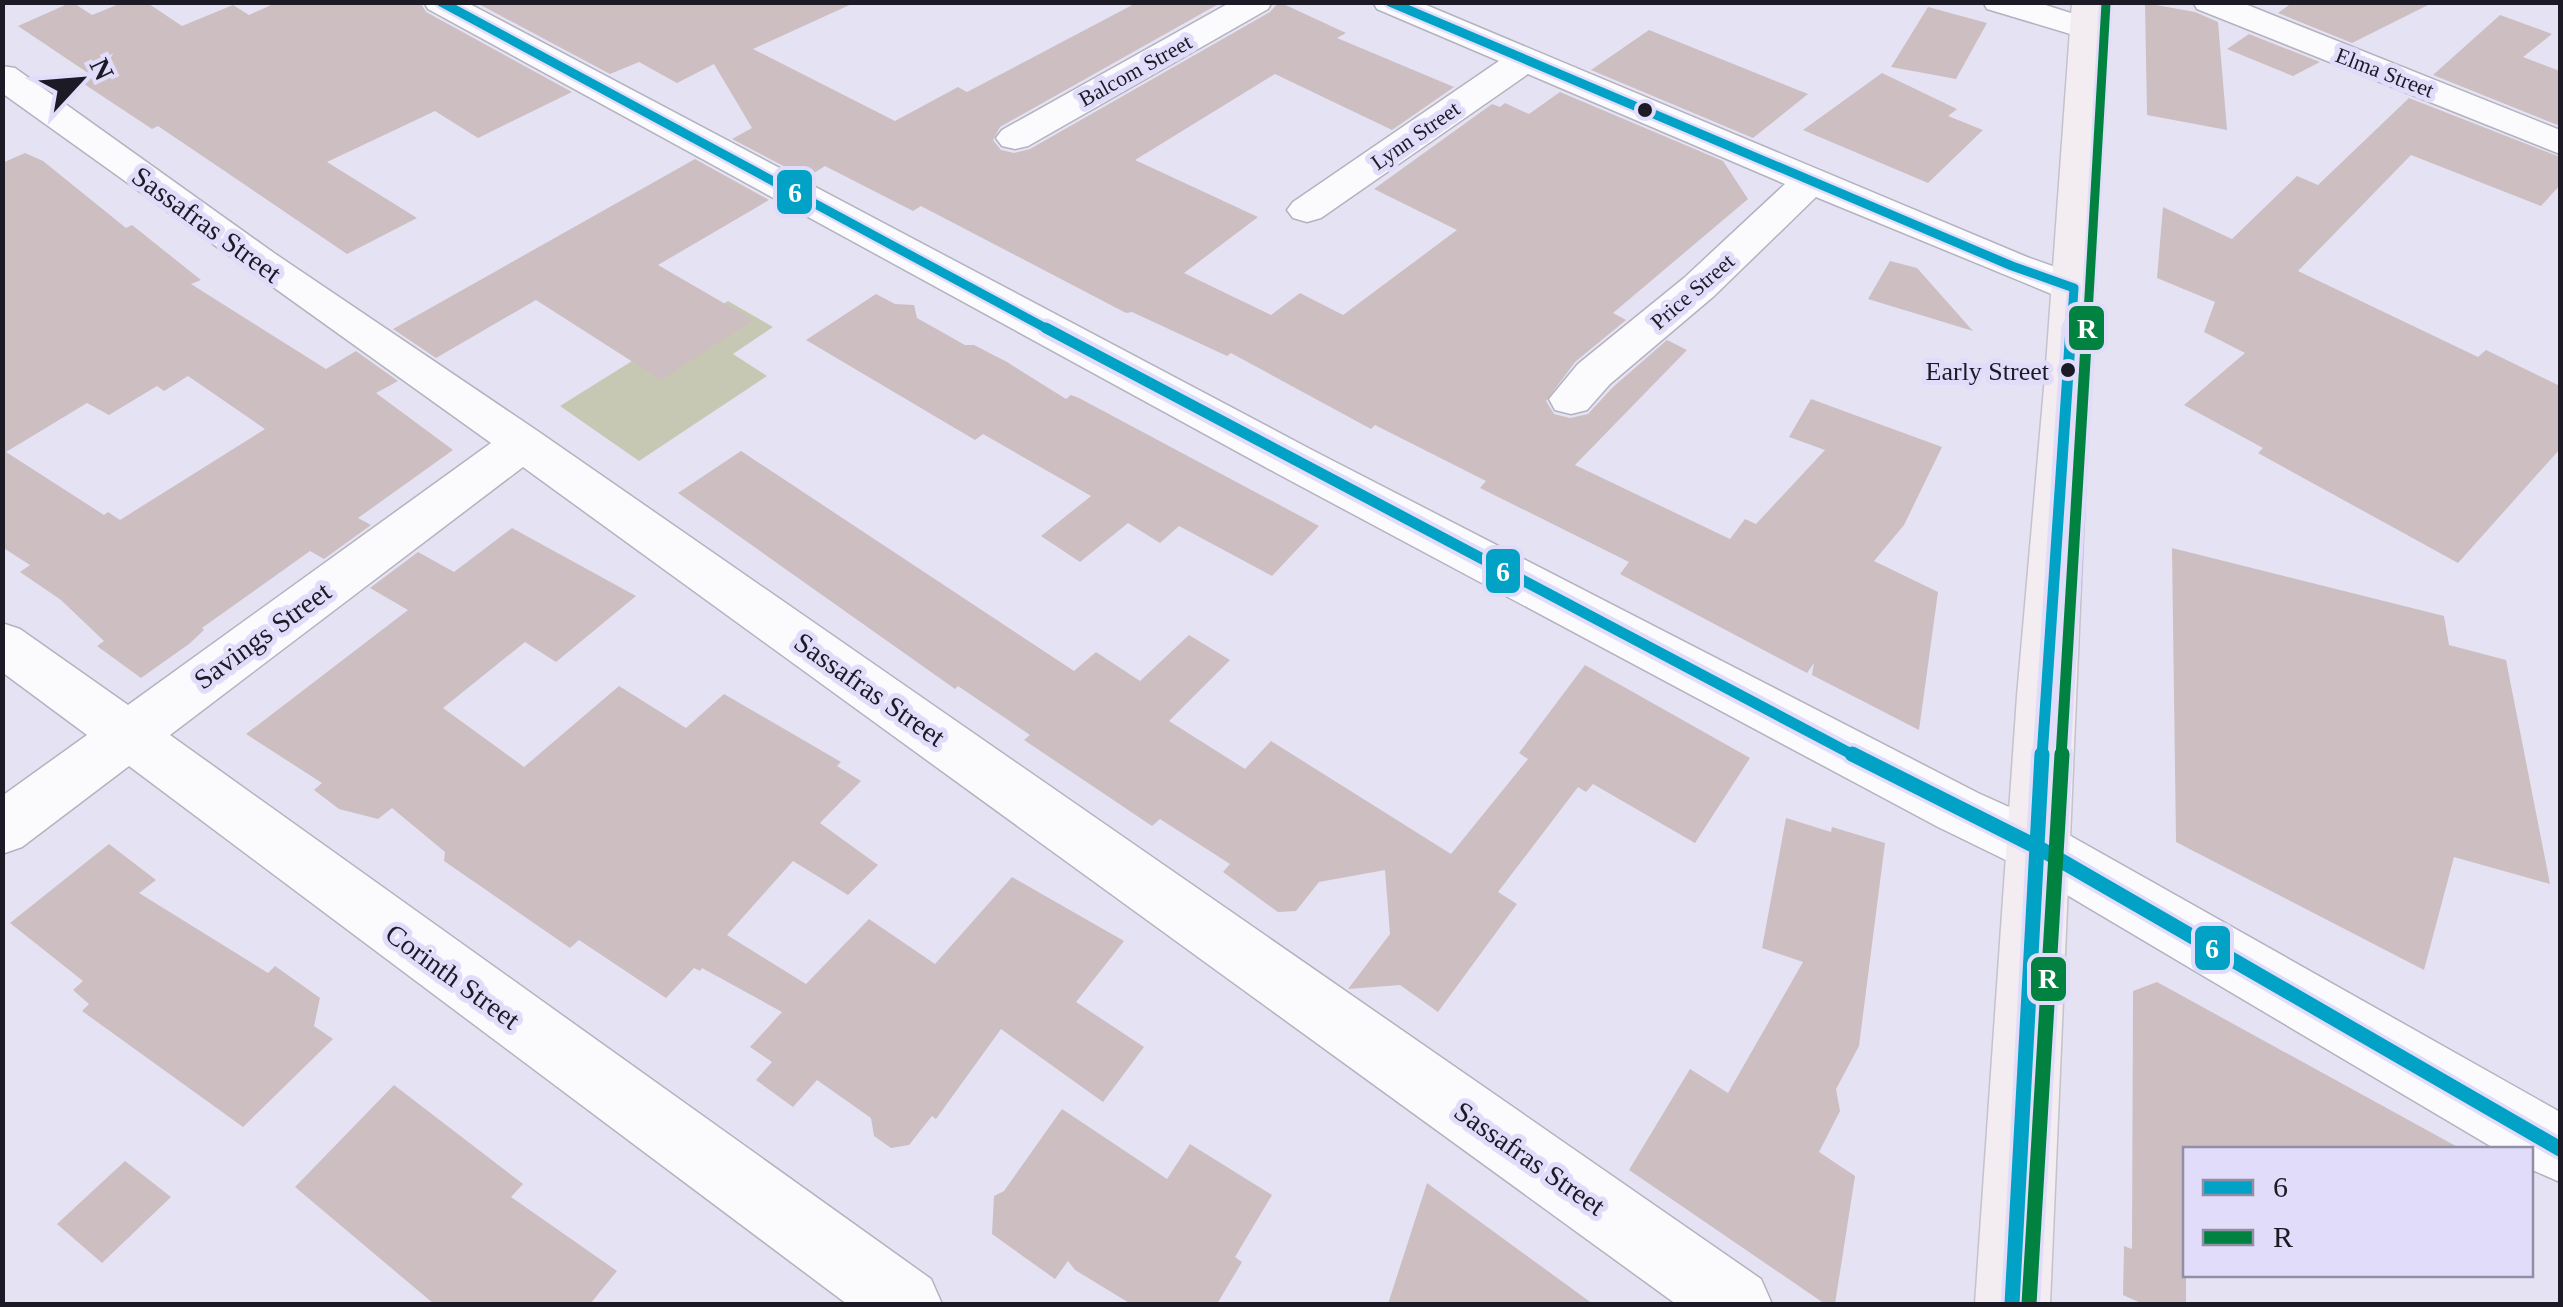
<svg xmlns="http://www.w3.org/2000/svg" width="2563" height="1307" viewBox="0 0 2563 1307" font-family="Georgia,serif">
	<rect width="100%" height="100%" fill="#e5e3f3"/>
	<path fill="#c7c8b4" d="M728,301l45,26 -40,27 34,22 -128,85 -79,-55z"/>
	<path fill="#ccbec1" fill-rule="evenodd" d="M72,2l20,13 32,-13h22l36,24 51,-21 16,10 29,-13h142l6,10 146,80 -94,46 -43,-27 -108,51 90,56 -70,36 -189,-128 -6,3 -71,-47 13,-5 -76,-51z
		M475,2h381l-103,47 142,72 63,-34 9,5 171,-90h84l-222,125 -7,13 8,10 13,3 16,-4 240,-137 9,-10 67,31 -9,5 117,49 -62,43 -117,-56 -140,86 123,57 -74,56 87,42 29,-22 43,22 114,-85 -83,-41 118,-85 8,3 5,-4 24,11 31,-22 163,69 25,38 -135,114 13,7 -51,42 -29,39 8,13 16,4 18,-4 25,-27 54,-47 20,10 -112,115 155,74 15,-20 11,5 69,-74 -36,-13 22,-38 131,48 -38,78 -30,36 64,31 -19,138 -107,-55 2,-12 -7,10 -187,-99 9,-12 -149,-74 6,-7 -111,-56 -4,4 -140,-76 -4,3 -95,-44 -6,1 -205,-107 -8,5 -88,-45 -19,12 -74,-39 20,-11 -38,-64 -37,19 -38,-21 -29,12z
		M2293,2h141l-82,41 -74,-30z
		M2145,3l50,9 23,10 9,108 -80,-15z
		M1928,7l59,16 -31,56 -65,-12z
		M2500,15l52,19 -29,23 37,14v55l-127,-51z
		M1649,30l159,64 -55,44 -162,-68z
		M2249,34l71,28 -27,14 -66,-27z
		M1882,73l75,36 -9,7 35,14 -55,53 -125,-53z
		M2409,98l151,59v28l-19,21 -130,-51 -113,116 180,86 8,-7 74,36v63l-102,114 -200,-110 5,-5 -79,-43 61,-52 -41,-21 11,-30 -58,-24 6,-71 69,32 65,-63 21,9z
		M25,153l18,8 83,67 6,-3 69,55 -10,4 135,85 30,-18 42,30 -22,12 77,57 -95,68 13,7 -47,34 -14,-8 -108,77 2,2 -15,14 -48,34 -44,-32 7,-5 -43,-41 -41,-28 10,-7 -28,-18v-384zM188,376l77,53 -145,91 -12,-8 -4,3 -98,-63 81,-49 22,12 48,-29 7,5z
		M695,159l74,41 -111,65 95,55 -92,60 -125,-80 -100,58 -43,-29z
		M1890,261l27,7 56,63 -105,-32z
		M876,294l19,10 19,1 3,13 48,27h9l33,17 59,37 5,-4 8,3 240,128 -47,50 -93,-50 -19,17 -32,-20 -48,39 -39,-26 50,-40 -108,-62 -8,6 -169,-100z
		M741,451l333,220 22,-19 44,29 49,-46 41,25 -61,61 76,48 26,-28 180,113 77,-95 -9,-6 66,-88 165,93 -55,85 -102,-59 -7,8 -8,-5 -80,105 19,12 -79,108 -38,-27 -52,4 42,-55 -5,-64 -66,12 -23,29 -18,1 -55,-40 7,-8 -70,-45 -8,7 -128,-86 6,-5 -72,-49 -3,3 -277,-196z
		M512,528l124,68 -80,66 -31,-20 -82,66 81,59 95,-81 67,42 38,-34 117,68 -4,4 24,15 -41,42 58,42 -30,30 -55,-34 -66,74 79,49 63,-65 66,45 77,-87 112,64 -48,61 68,45 -41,55 -102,-73 -65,90 -4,-3 -23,29 -18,3 -17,-12 -3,-18 -54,-38 -24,27 -37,-27 16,-18 -22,-15 32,-35 -80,-44 -2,3 -6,-3 -28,30 -87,-58 -9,8 -126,-87 1,-9 -53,-44 -14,11 -39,-10 -25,-19 8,-7 -76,-49 162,-124 -38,-22 48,-36 36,20z
		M2172,548l272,68 5,29 57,15 44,224 -96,-27 -30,113 -248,-128z
		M1786,818l45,14 1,-5 53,16 -26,203 -23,43 4,22 -21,41 36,24 -20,128h-10l-196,-134 61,-101 38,24 75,-131 -41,-14z
		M109,844l47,36 -17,13 129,80 7,-7 45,32 -6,28 19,13 -90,88 -161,-116 7,-7 -16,-14 10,-9 -73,-58z
		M2157,982l306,168h-277v154h-43l-20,-9 1,-49 8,3 1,-258z
		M394,1085l129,99 -12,13 106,74 -27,33h-156l-139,-117z
		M1062,1109l105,70 23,-35 82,51 -37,62 7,5 -25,42h-86l-56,-34 -7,-9 -13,18 -63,-45 2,-38 10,-5z
		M125,1161l46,36 -69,66 -45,-39z
		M1427,1183l166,121h-205z"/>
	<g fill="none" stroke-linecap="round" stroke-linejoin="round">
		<defs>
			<path id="minor" d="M424,2h42l846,448 666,343 82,37 500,282v70l-30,-13v-19h-33l-479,-284 -80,-39 -660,-353 -850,-465z
				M1231,2h41l-4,7 -240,137 -13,3 -13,-3 -6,-8 6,-8z
				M1373,2h46l608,255 62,22 6,9 -6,9 -15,4 -15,-4 -243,-100 -102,99 -104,88 -23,26 -16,4 -16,-4 -6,-11 29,-35 106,-86 101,-94 -257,-110 -207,144 -14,4 -14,-4 -6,-8 6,-8 206,-141 -122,-52z
				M1983,2h53l63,20 5,7 -5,7 -12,3 -100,-30z
				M2193,2h47l320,128v24l-363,-145z
				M2,66l13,2 259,185 265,179 1222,847 11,25h-96l-1153,-837 -353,268 761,544 11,25h-95l-718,-538 -107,81 -20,7v-58l85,-61 -85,-63v-49l18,6 108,76 363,-262 -489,-350z"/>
			<path id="major" d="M2072,2h34l-56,1302h-75l42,-608 29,-331z"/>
		</defs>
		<use href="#minor" stroke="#b4b2bf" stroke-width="3"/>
		<use href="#major" stroke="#c4c2cb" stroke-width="3"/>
		<use href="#minor" fill="#fbfbfd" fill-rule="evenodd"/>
		<use href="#major" fill="#f3ecf0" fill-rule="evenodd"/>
		<defs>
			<path id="bus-1-far2" d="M441,2l610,329
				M1390,2l622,264 62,22 -3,43"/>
			<path id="bus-1-far1" d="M1046,328l811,429
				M2042,757l29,-429"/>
			<path id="bus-1" d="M1852,754l187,94 521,301
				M2012,1304l30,-550"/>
			<path id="bus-2-far2" d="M2087,331l19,-328"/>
			<path id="bus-2-far1" d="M2061,757l26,-429"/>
			<path id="bus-2" d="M2029,1304l33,-550"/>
		</defs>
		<use href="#bus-1-far2" stroke="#e0dcfa" stroke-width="14"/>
		<use href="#bus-1-far1" stroke="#e0dcfa" stroke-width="19"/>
		<use href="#bus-1" stroke="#e0dcfa" stroke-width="22"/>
		<use href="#bus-2-far2" stroke="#e0dcfa" stroke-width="14"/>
		<use href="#bus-2-far1" stroke="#e0dcfa" stroke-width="19"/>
		<use href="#bus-2" stroke="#e0dcfa" stroke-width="22"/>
		<use href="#bus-1-far2" stroke="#01a2c6" stroke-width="9"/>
		<use href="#bus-1-far1" stroke="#01a2c6" stroke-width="11"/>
		<use href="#bus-1" stroke="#01a2c6" stroke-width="15"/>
		<use href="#bus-2-far2" stroke="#028241" stroke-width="9"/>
		<use href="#bus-2-far1" stroke="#028241" stroke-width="11"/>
		<use href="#bus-2" stroke="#028241" stroke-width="15"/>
	</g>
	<g fill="#1c1a25" stroke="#e0dcfa" stroke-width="4">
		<circle cx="1645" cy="110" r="9"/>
		<circle cx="2068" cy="370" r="9"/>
	</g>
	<g text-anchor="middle" stroke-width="10" stroke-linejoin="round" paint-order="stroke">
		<g font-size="22" fill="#1c1a25" stroke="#e0dcfa">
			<text transform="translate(1135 70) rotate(-29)" y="8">Balcom Street</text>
			<text transform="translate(2385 72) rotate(21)" y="8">Elma Street</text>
			<text transform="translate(1415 135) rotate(-35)" y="8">Lynn Street</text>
			<text transform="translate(1692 291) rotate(-41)" y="8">Price Street</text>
		</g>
		<g font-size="26" fill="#1c1a25" stroke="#e0dcfa" text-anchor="end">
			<text x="2049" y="380">Early Street</text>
		</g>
		<g font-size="28" fill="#1c1a25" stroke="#e0dcfa">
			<text transform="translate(207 224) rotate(36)" y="10">Sassafras Street</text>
			<text transform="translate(262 635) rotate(-36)" y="10">Savings Street</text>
			<text transform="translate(870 689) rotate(35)" y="10">Sassafras Street</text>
			<text transform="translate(453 976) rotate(36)" y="10">Corinth Street</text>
			<text transform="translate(1530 1158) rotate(35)" y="10">Sassafras Street</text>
		</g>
	</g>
	<g stroke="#e0dcfa" stroke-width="4">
		<rect x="775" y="168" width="39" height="48" rx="10" fill="#01a2c6"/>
		<rect x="2067" y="304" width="39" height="48" rx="10" fill="#028241"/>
		<rect x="1484" y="547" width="38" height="48" rx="10" fill="#01a2c6"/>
		<rect x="2193" y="924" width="39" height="48" rx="10" fill="#01a2c6"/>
		<rect x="2029" y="955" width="39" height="48" rx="10" fill="#028241"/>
	</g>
	<g font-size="28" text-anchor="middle" font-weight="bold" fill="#fff">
		<text x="795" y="202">6</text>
		<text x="2087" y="338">R</text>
		<text x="1503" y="581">6</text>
		<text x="2212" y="958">6</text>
		<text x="2048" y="988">R</text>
	</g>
	<rect width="2563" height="1307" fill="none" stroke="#1c1a25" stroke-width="10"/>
	<rect x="2183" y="1147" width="350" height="130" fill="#e0dcfa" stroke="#928ea5" stroke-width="2.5"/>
	<rect x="2203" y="1180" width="50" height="15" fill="#01a2c6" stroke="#928ea5" stroke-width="2.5"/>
	<text x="2273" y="1197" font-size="30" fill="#1c1a25">6</text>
	<rect x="2203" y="1230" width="50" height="15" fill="#028241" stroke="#928ea5" stroke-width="2.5"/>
	<text x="2273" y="1247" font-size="30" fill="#1c1a25">R</text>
	<g transform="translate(80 80) rotate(64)" stroke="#e0dcfa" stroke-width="8" paint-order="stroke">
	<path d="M0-8L18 38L0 25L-18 38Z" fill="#1c1a25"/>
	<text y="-15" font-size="28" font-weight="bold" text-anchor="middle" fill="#1c1a25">N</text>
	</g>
</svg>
